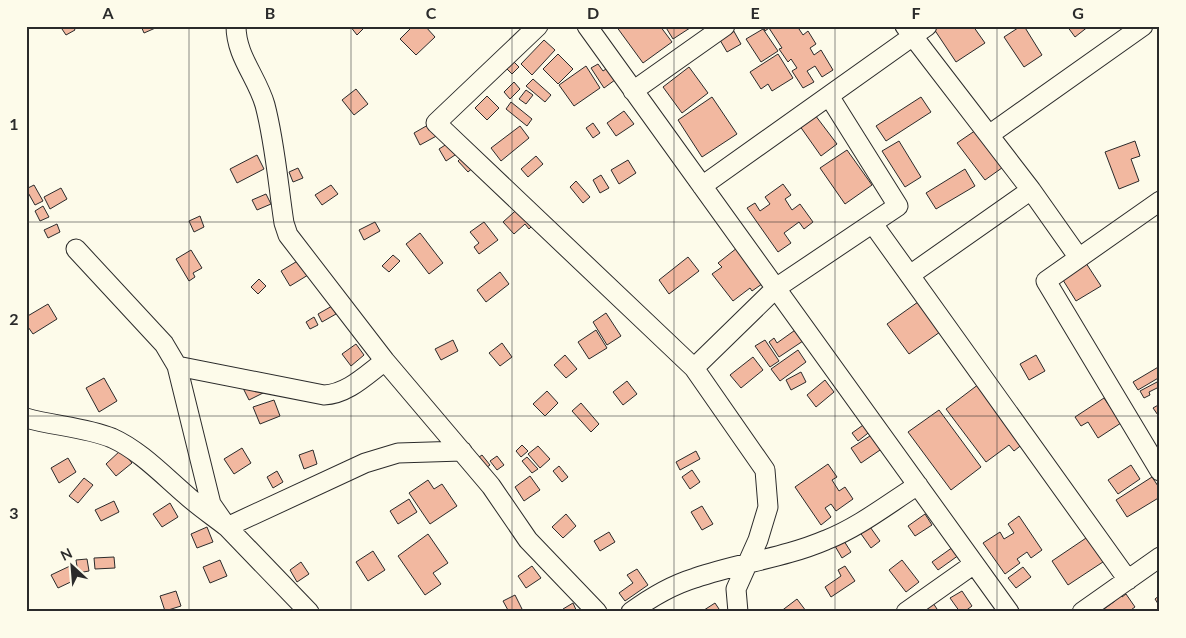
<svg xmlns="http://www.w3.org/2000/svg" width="1186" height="638" viewBox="0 0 1186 638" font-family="Lato,sans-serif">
	<rect width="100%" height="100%" fill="#fdfbea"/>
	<path fill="#f2b8a0" stroke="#2b2b2b" d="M60,26h13l2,4 -9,5z
		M141,26h19l-16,7z
		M350,26h16l-9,9z
		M413,26h12l10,11 -19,18 -16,-16z
		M616,26h44l12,16 -29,21z
		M665,26h28l-20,13z
		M731,26l10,18 -14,8 -10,-17z
		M763,26h34l6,9 5,-4 8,13 -6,4 4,7 7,-5 12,20 -11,7 -7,-11 -8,5 7,11 -11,6 -11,-17 5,-3 -6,-9 -3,3 -9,-13 3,-1 -13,-20 -4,3z
		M937,26h36l12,17 -29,19 -22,-33z
		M1021,26h3l18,29 -18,12 -20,-30z
		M1067,26h22l-14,11z
		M763,29l15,22 -17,11 -15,-23z
		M544,40l11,10 -23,25 -11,-11z
		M558,54l15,15 -15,15 -15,-15z
		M778,54l15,24 -21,13 -4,-7 -7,5 -11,-17z
		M509,57l10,10 -7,7 -10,-10z
		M598,64l5,7 9,-6 7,12 -15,11 -13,-20z
		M586,66l14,22 -26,18 -15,-21z
		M689,67l19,26 -26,20 -19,-26z
		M533,79l18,16 -6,7 -19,-16z
		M514,82l6,7 -10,10 -6,-7z
		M356,89l12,15 -14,11 -12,-15z
		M526,90l7,5 -7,9 -7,-5z
		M487,96l12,12 -12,12 -12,-12z
		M712,97l25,37 -35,23 -24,-37z
		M921,97l10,15 -45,29 -10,-15z
		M511,102l21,17 -5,7 -21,-17z
		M624,111l10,13 -18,12 -9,-13z
		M812,111l25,33 -16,12 -24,-34z
		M435,121l7,12 -22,12 -6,-12z
		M593,123l7,10 -7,5 -7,-10z
		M520,126l9,12 -28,23 -10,-13z
		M979,128l27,37 -21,15 -28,-37z
		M899,141l22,36 -16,10 -23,-36z
		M1135,141l5,15 -9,3 8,22 -20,8 -14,-37z
		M450,142l8,11 -12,8 -7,-12z
		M847,150l25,35 -27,19 -25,-36z
		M465,154l10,12 -7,6 -10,-11z
		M257,155l7,14 -27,14 -7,-14z
		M536,156l7,8 -15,13 -7,-8z
		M628,160l8,13 -17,11 -8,-14z
		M298,168l5,10 -10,4 -4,-10z
		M965,169l10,17 -39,23 -10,-16z
		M601,175l8,13 -9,5 -7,-13z
		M576,181l14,16 -7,6 -13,-16z
		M783,184l8,11 -6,4 7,11 8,-6 13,18 -9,7 -5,-7 -15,11 7,10 -13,9 -31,-44 8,-5 5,8 10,-7 -5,-7z
		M34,185l9,16 -8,4 -9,-16z
		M331,185l7,9 -16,11 -7,-10z
		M61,188l6,11 -17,10 -6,-12z
		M266,194l5,10 -14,6 -5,-10z
		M522,205l15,16 -8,8 -4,-5 -11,10 -11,-12z
		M43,206l6,11 -9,4 -5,-10z
		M200,216l4,11 -10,5 -5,-11z
		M375,222l5,9 -16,9 -5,-10z
		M484,222l14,18 -19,14 -5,-7 5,-4 -9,-11z
		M57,224l3,8 -12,6 -4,-8z
		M420,233l23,30 -14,11 -23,-30z
		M742,244l27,35 -17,12 -2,-3 -17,13 -21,-27 10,-7 -4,-4z
		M191,250l11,18 -9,5 2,4 -6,4 -13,-22z
		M393,255l7,6 -11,11 -7,-6z
		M304,257l9,15 -23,14 -9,-15z
		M688,257l11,14 -30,23 -10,-14z
		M1082,257l19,29 -25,15 -18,-29z
		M500,272l9,12 -23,18 -9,-12z
		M259,279l7,7 -8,8 -7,-7z
		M918,302l22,30 -31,22 -22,-30z
		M48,304l9,15 -24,15 -7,-10v-7z
		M332,306l4,8 -14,8 -4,-8z
		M606,313l15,23 -14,9 -14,-23z
		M314,317l4,8 -8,4 -4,-7z
		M798,328l8,11 -27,18 -10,-15 5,-4 3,5z
		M596,330l11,18 -18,11 -11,-17z
		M453,340l5,11 -17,9 -6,-11z
		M765,340l14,21 -9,6 -15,-21z
		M502,343l10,14 -12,9 -11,-13z
		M356,344l8,11 -13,11 -9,-12z
		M798,350l8,12 -26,19 -9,-12z
		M565,355l12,14 -11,9 -12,-13z
		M1036,355l9,16 -16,9 -9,-16z
		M753,357l10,13 -22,18 -11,-13z
		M1160,366v11l-22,13 -5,-8z
		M801,372l5,10 -15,8 -5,-10z
		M104,378l13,23 -18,11 -13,-24z
		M825,380l9,12 -18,15 -9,-12z
		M627,381l10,13 -14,11 -10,-13z
		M1157,382l2,5 -10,5 1,3 -6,3 -4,-7z
		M979,384l45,59 -10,8 -5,-6 -23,17 -40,-53z
		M243,388l24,3 -18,9z
		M547,391l11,12 -13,13 -12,-12z
		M1104,398l17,25 -23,15 -10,-16 -7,4 -6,-9z
		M274,400l6,16 -20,8 -7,-17z
		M581,403l18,21 -8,8 -19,-21z
		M1160,404v14l-7,-10z
		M939,410l42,57 -30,23 -43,-58z
		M866,423l6,7 -14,11 -6,-8z
		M873,434l10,14 -22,15 -10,-15z
		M522,445l6,6 -7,6 -5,-6z
		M538,446l12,13 -10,9 -12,-14z
		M242,448l9,15 -17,11 -10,-15z
		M121,450l11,13 -16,13 -10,-12z
		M313,450l4,14 -13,5 -5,-14z
		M696,451l4,8 -20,11 -4,-8z
		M482,455l8,10 -10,7 -8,-10z
		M497,456l7,9 -7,5 -7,-9z
		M527,457l11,12 -6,4 -10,-12z
		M68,458l8,14 -17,11 -8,-15z
		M828,464l9,13 -5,3 7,11 6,-4 8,12 -17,12 -5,-7 -6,4 6,9 -10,8 -26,-38z
		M1131,465l9,14 -22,15 -10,-14z
		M559,466l9,11 -6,5 -9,-11z
		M692,470l8,12 -10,7 -8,-12z
		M277,471l6,11 -10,6 -6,-11z
		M530,476l10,14 -16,11 -9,-14z
		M1152,477l8,12v8l-33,20 -11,-17z
		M84,478l9,7 -15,18 -9,-7z
		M428,480l6,9 8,-5 15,22 -27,18 -21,-31z
		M409,499l8,13 -19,12 -8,-13z
		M114,501l5,11 -18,9 -6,-11z
		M170,503l8,14 -16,10 -9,-13z
		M702,506l11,18 -11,6 -11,-18z
		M566,514l10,12 -13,12 -11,-11z
		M925,514l7,11 -17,11 -7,-10z
		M1019,516l23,34 -11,8 -4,-6 -10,7 3,4 -15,11 -22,-31 17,-11 4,7 10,-6 -6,-9z
		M868,524l12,17 -9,7 -12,-17z
		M207,527l6,15 -16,6 -6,-14z
		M609,532l6,10 -15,9 -6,-10z
		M428,534l20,29 -15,10 8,11 -16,11 -27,-39z
		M1092,534l17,24 -41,27 -16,-24z
		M844,541l7,11 -9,6 -7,-12z
		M953,547l6,8 -21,15 -6,-8z
		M373,551l12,19 -17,11 -12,-19z
		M114,557l1,11 -20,1 -1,-11z
		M87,559l2,12 -11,2 -2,-13z
		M220,560l7,16 -17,7 -7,-16z
		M902,560l17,22 -13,10 -17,-22z
		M301,562l8,12 -12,8 -7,-12z
		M70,566l7,13 -19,9 -7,-13z
		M532,566l9,12 -15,10 -8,-12z
		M845,566l10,15 -24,16 -6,-10 16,-11 -3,-6z
		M1023,567l8,10 -15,11 -8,-10z
		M637,569l11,16 -23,16 -6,-8 14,-10 -6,-8z
		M176,591l5,15 -16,5 -5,-15z
		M962,591l10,15 -8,6h-4l-10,-14z
		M1118,592l4,5 4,-3 9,13 -7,5h-22l-2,-3 11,-8 -3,-5z
		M515,595l7,14 -5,3h-8l-6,-11z
		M1160,595v12l-5,-8z
		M797,599l9,12 -26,1z
		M573,603l4,9h-12l-2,-3z
		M715,603l6,9h-20z
		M933,603l6,9h-12l-1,-3z"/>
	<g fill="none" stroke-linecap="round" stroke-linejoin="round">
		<defs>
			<path id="minor" d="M236,26c0,30 21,51 29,79 10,38 13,79 19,118l4,12 97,126 106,125 37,54 69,72
				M538,26l-102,97 258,245 71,102 3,37 -10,33 -22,49 2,23
				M587,26l422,586
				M905,26l126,164 48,68
				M633,91l92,-65
				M989,135l154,-109
				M702,186l225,-160
				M1160,201l-114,80 114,190
				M873,224l255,356
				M76,249l88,95 13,22 34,138 16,23 82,85
				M910,275l121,-85
				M177,366l147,29c24,-1 43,-21 61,-34
				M694,368l82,-80 122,-82 -69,-110
				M26,418c28,8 59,9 86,20 27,12 51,37 73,56 13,12 28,22 42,33l138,-64 33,-10 64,-2
				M631,612c19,-14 41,-27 64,-34 43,-15 89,-20 131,-38 33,-13 62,-36 92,-55
				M906,612l68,-48
				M1082,612l78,-55"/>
		</defs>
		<use href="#minor" stroke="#2b2b2b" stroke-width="21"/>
		<use href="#minor" stroke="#fdfbea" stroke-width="19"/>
	</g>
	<path fill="none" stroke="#2b2b2b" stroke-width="1" stroke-opacity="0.55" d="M189,26v586M351,26v586M512,26v586M674,26v586M835,26v586M997,26v586M26,222h1134M26,416h1134"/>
	<rect width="1186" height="638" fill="none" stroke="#fdfbea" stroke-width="55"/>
	<g transform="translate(72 566) rotate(334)" stroke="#fdfbea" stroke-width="4" paint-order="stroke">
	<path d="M0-4L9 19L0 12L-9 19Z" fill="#2b2b2b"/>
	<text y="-8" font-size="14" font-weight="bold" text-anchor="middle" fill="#2b2b2b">N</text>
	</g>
	<rect x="28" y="28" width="1130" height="582" fill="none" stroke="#2b2b2b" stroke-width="2"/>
	<g font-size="16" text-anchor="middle" font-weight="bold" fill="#2b2b2b">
		<text x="108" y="19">A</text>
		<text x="270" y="19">B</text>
		<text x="431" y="19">C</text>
		<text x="593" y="19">D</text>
		<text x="755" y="19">E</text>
		<text x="916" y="19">F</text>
		<text x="1078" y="19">G</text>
		<text x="14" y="130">1</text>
		<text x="14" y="325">2</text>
		<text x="14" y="519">3</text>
	</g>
</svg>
